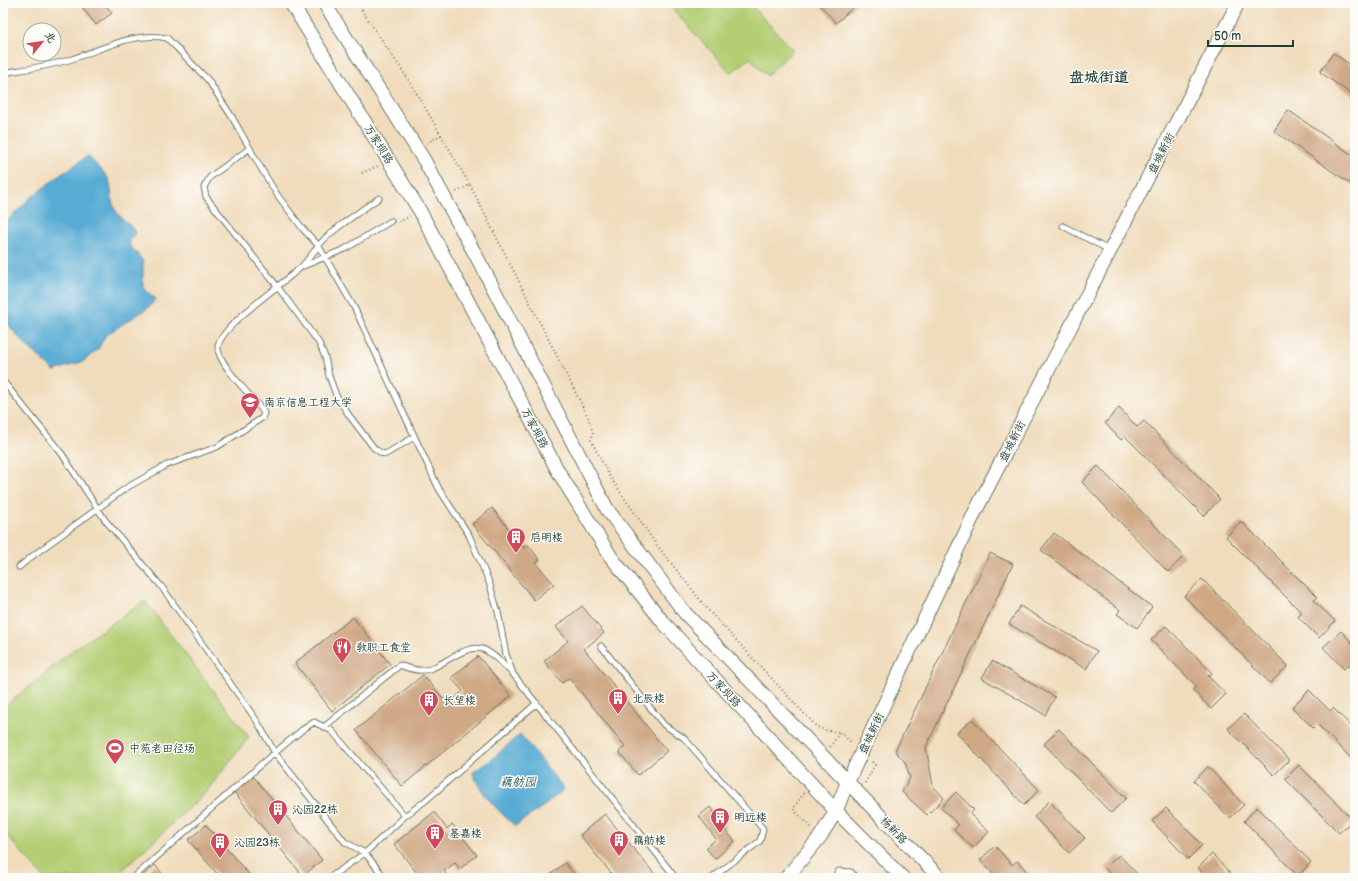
<svg xmlns="http://www.w3.org/2000/svg" width="1358" height="881" viewBox="0 0 1358 881" font-family="'Balsamiq Sans','LXGW WenKai TC',sans-serif">
	<rect width="100%" height="100%" fill="#fdfcf7"/>
	<filter id="ink" filterUnits="userSpaceOnUse"><feTurbulence type="fractalNoise" baseFrequency=".025" numOctaves="2"/><feDisplacementMap in="SourceGraphic" scale="8" xChannelSelector="R" yChannelSelector="G"/><feConvolveMatrix kernelMatrix="1 2 1 2 8 2 1 2 1" color-interpolation-filters="sRGB"/></filter>
	<filter id="wash" filterUnits="userSpaceOnUse"><feTurbulence type="fractalNoise" baseFrequency=".012" numOctaves="4" result="noise"/><feDisplacementMap in="SourceGraphic" scale="16" xChannelSelector="R" yChannelSelector="G"/><feGaussianBlur stdDeviation="0.9" result="paint"/><feColorMatrix in="noise" values="0 0 0 0 0 0 0 0 0 0 0 0 0 0 0 0 0 1.4 0 .05"/><feComposite in="paint" operator="in"/></filter>
	<g filter="url(#wash)">
		<rect width="100%" height="100%" fill="#f0dcbc"/>
		<path fill="#b3ce73" stroke="#698654" d="M667,3h82l44,47 -26,26 -17,-18 -19,15z
			M145,601l104,136 -44,56 -91,85h-70l-41,-47v-123l70,-58z"/>
		<path fill="#59acd4" stroke="#3c7484" d="M88,156c7,8 19,17 22,27 2,10 1,20 6,28 5,9 14,12 19,21l-6,12 14,17v27l13,11 -8,9 -42,27 -8,14 -14,12 -30,10 -33,-31 -18,-22v-93l25,-25 32,-25z
			M520,734l44,55 -16,14 -33,23c-15,-14 -37,-34 -42,-54l17,-11z"/>
		<g id="blocks">
			<path fill="#cfa885" d="M79,3h25l8,10 -16,12z
				M818,3h40l-22,20z
				M1333,53l22,15v29l-35,-25z
				M1288,110l67,47v30l-81,-56z
				M1119,408l18,19 7,-6 76,78 -16,17 -79,-80 -4,4 -16,-17z
				M1098,466l86,90 -16,16 -86,-90z
				M492,508l32,40 4,-3 12,15 -4,3 18,21 -20,16 -62,-76z
				M1241,521l76,76 -3,4 21,20 -16,17 -21,-21 4,-4 -76,-76z
				M1054,533l98,74 -15,21 -20,-14 3,-4 -79,-60z
				M990,553l23,11 -87,183 7,39 11,12 -17,17 -25,-23 8,-14 -5,-16 -10,-11z
				M1202,579l86,87 -18,17 -86,-87z
				M582,606l22,27 -20,16 83,102 -29,24 -19,-23 6,-6 -56,-68 -7,5 -18,-22 24,-20 -12,-14z
				M1020,606l77,45 -11,18 -77,-45z
				M353,617l37,47 -58,47 -37,-48z
				M1166,626l46,47 -4,3 18,18 -15,15 -18,-19 3,-4 -45,-46z
				M1341,631l14,15v26l-7,-7 -4,4 -21,-22z
				M478,656l33,40 -109,90 -46,-56 67,-55 25,29 15,-13 -12,-13z
				M992,661l63,36 -10,18 -63,-37z
				M1309,690l21,21 3,-3 22,22v32l-38,-38 -4,4 -21,-21z
				M1244,714l45,46 -15,15 -46,-46z
				M972,719l67,71 -15,15 -67,-72z
				M1059,729l67,69 -15,15 -67,-69z
				M1299,765l54,55 -14,13 -54,-54z
				M1208,767l36,38 -14,13 -36,-37z
				M253,776l69,84 -19,16 -69,-84z
				M956,792l18,18 -4,4 19,18 -16,16 -19,-18 5,-5 -18,-17z
				M1049,801l36,37 -16,15 -35,-36z
				M710,807l16,19 -2,3 11,12 -20,18 -9,-11 10,-9 -17,-23z
				M1257,807l54,55 -13,14 -54,-55z
				M1166,808l36,37 -14,14 -36,-38z
				M434,812l13,17 5,-5 25,31 -17,14 -5,-6 -11,8 5,7h-28l-27,-34z
				M605,814l53,64h-43l-35,-43z
				M206,825l46,53h-31l-33,-38z
				M995,846l17,19 5,-4 16,17h-28l-3,-3 -5,3 -17,-18z
				M1212,854l23,24h-27l-10,-10z
				M1119,855l22,23h-27l-9,-10z
				M565,863l12,15h-25l-2,-3z
				M155,865l11,13h-26z
				M1355,872v6h-6z"/>
		</g>
	</g>
	<g filter="url(#ink)">
		<use href="#blocks" fill-opacity="0" stroke="#687564" stroke-width="1"/>
		<g fill="none" stroke-linecap="round" stroke-linejoin="round">
			<defs>
				<path id="service" d="M3,73c23,-4 47,-7 69,-14 31,-10 63,-28 95,-21l41,42 24,37 30,53 16,26 25,33 15,16 37,64 84,180 30,46 20,47 9,30 8,42 7,20
					M250,148l-40,29 -6,10 2,10 71,89 42,57 6,14 4,19 7,19 12,19 26,34 7,5 5,1 28,-17
					M1063,226l46,24
					M301,267l44,-18 46,-28
					M3,381l59,73 43,66 56,66 96,135 18,32 70,89 20,11 20,25
					M19,567l16,-13 91,-66 41,-23 50,-18 45,-29 2,-5 -5,-7c-10,-12 -42,-44 -41,-59 1,-20 66,-64 82,-79 11,-10 18,-25 30,-34 15,-13 32,-24 49,-36
					M601,646l63,79 20,13 79,91 -3,12 -48,37
					M324,727l76,-62c9,4 20,7 30,4 15,-5 38,-27 55,-19 10,5 20,16 28,24l163,204
					M133,878l121,-107 5,-5 43,-36 12,-8 18,9 73,85
					M329,878l36,-25 40,-37 20,-15 112,-98
					M834,878l5,-7 12,1 5,6"/>
				<path id="secondary" d="M291,3l129,208 139,262 52,84 52,65 173,189 67,67
					M324,3l100,157 62,114 121,235 78,104 255,265
					M786,878l34,-41 16,-26 11,-28 129,-273 262,-507"/>
			</defs>
			<use href="#service" stroke="#687564" stroke-width="7"/>
			<use href="#secondary" stroke="#687564" stroke-width="15"/>
			<path stroke="#687564" stroke-width="2" stroke-dasharray="1 3" stroke-linecap="butt" d="M357,3l53,79 31,53 -14,8
				M441,135l29,50 -16,8
				M362,173l16,-7
				M470,185l118,232 5,16 -2,7 19,37 46,67 53,67 89,96 19,20 11,4 12,1 12,11
				M399,222l11,-6
				M830,747l10,-15
				M865,783l10,-18 -5,-5
				M804,793l-11,16 19,19"/>
			<use href="#service" stroke="#fff" stroke-width="5"/>
			<use href="#secondary" stroke="#fff" stroke-width="13"/>
		</g>
	</g>
	<defs>
		<symbol id="university-pin" viewBox="-11 -11 22 30"><path d="M0 17L-7.5 6A9.5 9.5 0 1 1 7.5 6Z" fill="#d1495b" stroke="#fdfcf7"/><path d="M0-5L7-2L0 1L-7-2ZM-4 1L0 2.5L4 1V4Q0 6-4 4Z" fill="#fff"/></symbol>
		<symbol id="building-pin" viewBox="-11 -11 22 30"><path d="M0 17L-7.5 6A9.5 9.5 0 1 1 7.5 6Z" fill="#d1495b" stroke="#fdfcf7"/><path d="M-4-6H4V6H1V3H-1V6H-4ZM-2.5-4.3h1.7v1.8h-1.7ZM.8-4.3h1.7v1.8H.8ZM-2.5-1h1.7V.8h-1.7ZM.8-1h1.7V.8H.8Z" fill="#fff"/></symbol>
		<symbol id="restaurant-pin" viewBox="-11 -11 22 30"><path d="M0 17L-7.5 6A9.5 9.5 0 1 1 7.5 6Z" fill="#d1495b" stroke="#fdfcf7"/><path d="M-5-6h1v4h1v-4h1v4h1v-4h1v5L-1.5 .5V6h-2V.5L-5-1ZM5-6V6H3V1.5H1.5Q1.5-4 5-6Z" fill="#fff"/></symbol>
		<symbol id="stadium-pin" viewBox="-11 -11 22 30"><path d="M0 17L-7.5 6A9.5 9.5 0 1 1 7.5 6Z" fill="#d1495b" stroke="#fdfcf7"/><path d="M0-5a6.5 5 0 1 0 0 10a6.5 5 0 1 0 0-10ZM-3.5-1.8h7v3.6h-7Z" fill="#fff"/></symbol>
	</defs>
	<g fill-rule="evenodd">
		<use href="#university-pin" x="239" y="391" width="22" height="30"/>
		<use href="#building-pin" x="505" y="526" width="22" height="30"/>
		<use href="#restaurant-pin" x="331" y="636" width="22" height="30"/>
		<use href="#building-pin" x="607" y="687" width="22" height="30"/>
		<use href="#building-pin" x="418" y="689" width="22" height="30"/>
		<use href="#stadium-pin" x="104" y="737" width="22" height="30"/>
		<use href="#building-pin" x="267" y="798" width="22" height="30"/>
		<use href="#building-pin" x="709" y="806" width="22" height="30"/>
		<use href="#building-pin" x="424" y="822" width="22" height="30"/>
		<use href="#building-pin" x="608" y="829" width="22" height="30"/>
		<use href="#building-pin" x="209" y="831" width="22" height="30"/>
	</g>
	<g text-anchor="middle" stroke-width="3" stroke-linejoin="round" paint-order="stroke">
		<g font-size="11" fill="#1f3d34" stroke="#fdfcf7">
			<text transform="translate(379 144) rotate(58)" y="4">万家坝路</text>
			<text transform="translate(1161 153) rotate(-63)" y="4">盘城新街</text>
			<text transform="translate(535 428) rotate(62)" y="4">万家坝路</text>
			<text transform="translate(1012 441) rotate(-63)" y="4">盘城新街</text>
			<text transform="translate(724 689) rotate(47)" y="4">万家坝路</text>
			<text transform="translate(871 733) rotate(-65)" y="4">盘城新街</text>
			<text transform="translate(894 830) rotate(46)" y="4">杨新路</text>
		</g>
		<g font-size="11" fill="#1f3d34" stroke="#fdfcf7" text-anchor="start">
			<text x="264" y="406">南京信息工程大学</text>
			<text x="530" y="541">启明楼</text>
			<text x="356" y="651">教职工食堂</text>
			<text x="632" y="702">北辰楼</text>
			<text x="443" y="704">长望楼</text>
			<text x="129" y="752">中苑老田径场</text>
			<text x="292" y="813">沁园22栋</text>
			<text x="734" y="821">明远楼</text>
			<text x="449" y="837">基嘉楼</text>
			<text x="633" y="844">藕舫楼</text>
			<text x="234" y="846">沁园23栋</text>
		</g>
		<g font-size="12" font-style="italic" fill="#305e64" stroke="#fdfcf7">
			<text x="518" y="786">藕舫园</text>
		</g>
		<g font-size="15" font-weight="bold" fill="#1f3d34" stroke="#fdfcf7">
			<text x="1099" y="82">盘城街道</text>
		</g>
	</g>
	<rect width="1358" height="881" fill="none" stroke="#fdfcf7" stroke-width="16"/>
	<g transform="translate(42 42) rotate(60)"><circle r="19" fill="#fdfcf7" stroke="#a4b0a9"/>
	<path d="M0-3L7 15L0 10L-7 15Z" fill="#d1495b"/>
	<text y="-6" font-size="11" font-weight="bold" text-anchor="middle" fill="#1f3d34">北</text>
	</g>
	<path d="M1208 40v6h85v-6" fill="none" stroke="#1f3d34" stroke-width="2"/>
	<text x="1214" y="40" font-size="12" fill="#1f3d34" stroke="#fdfcf7" stroke-width="3" paint-order="stroke">50 m</text>
</svg>
